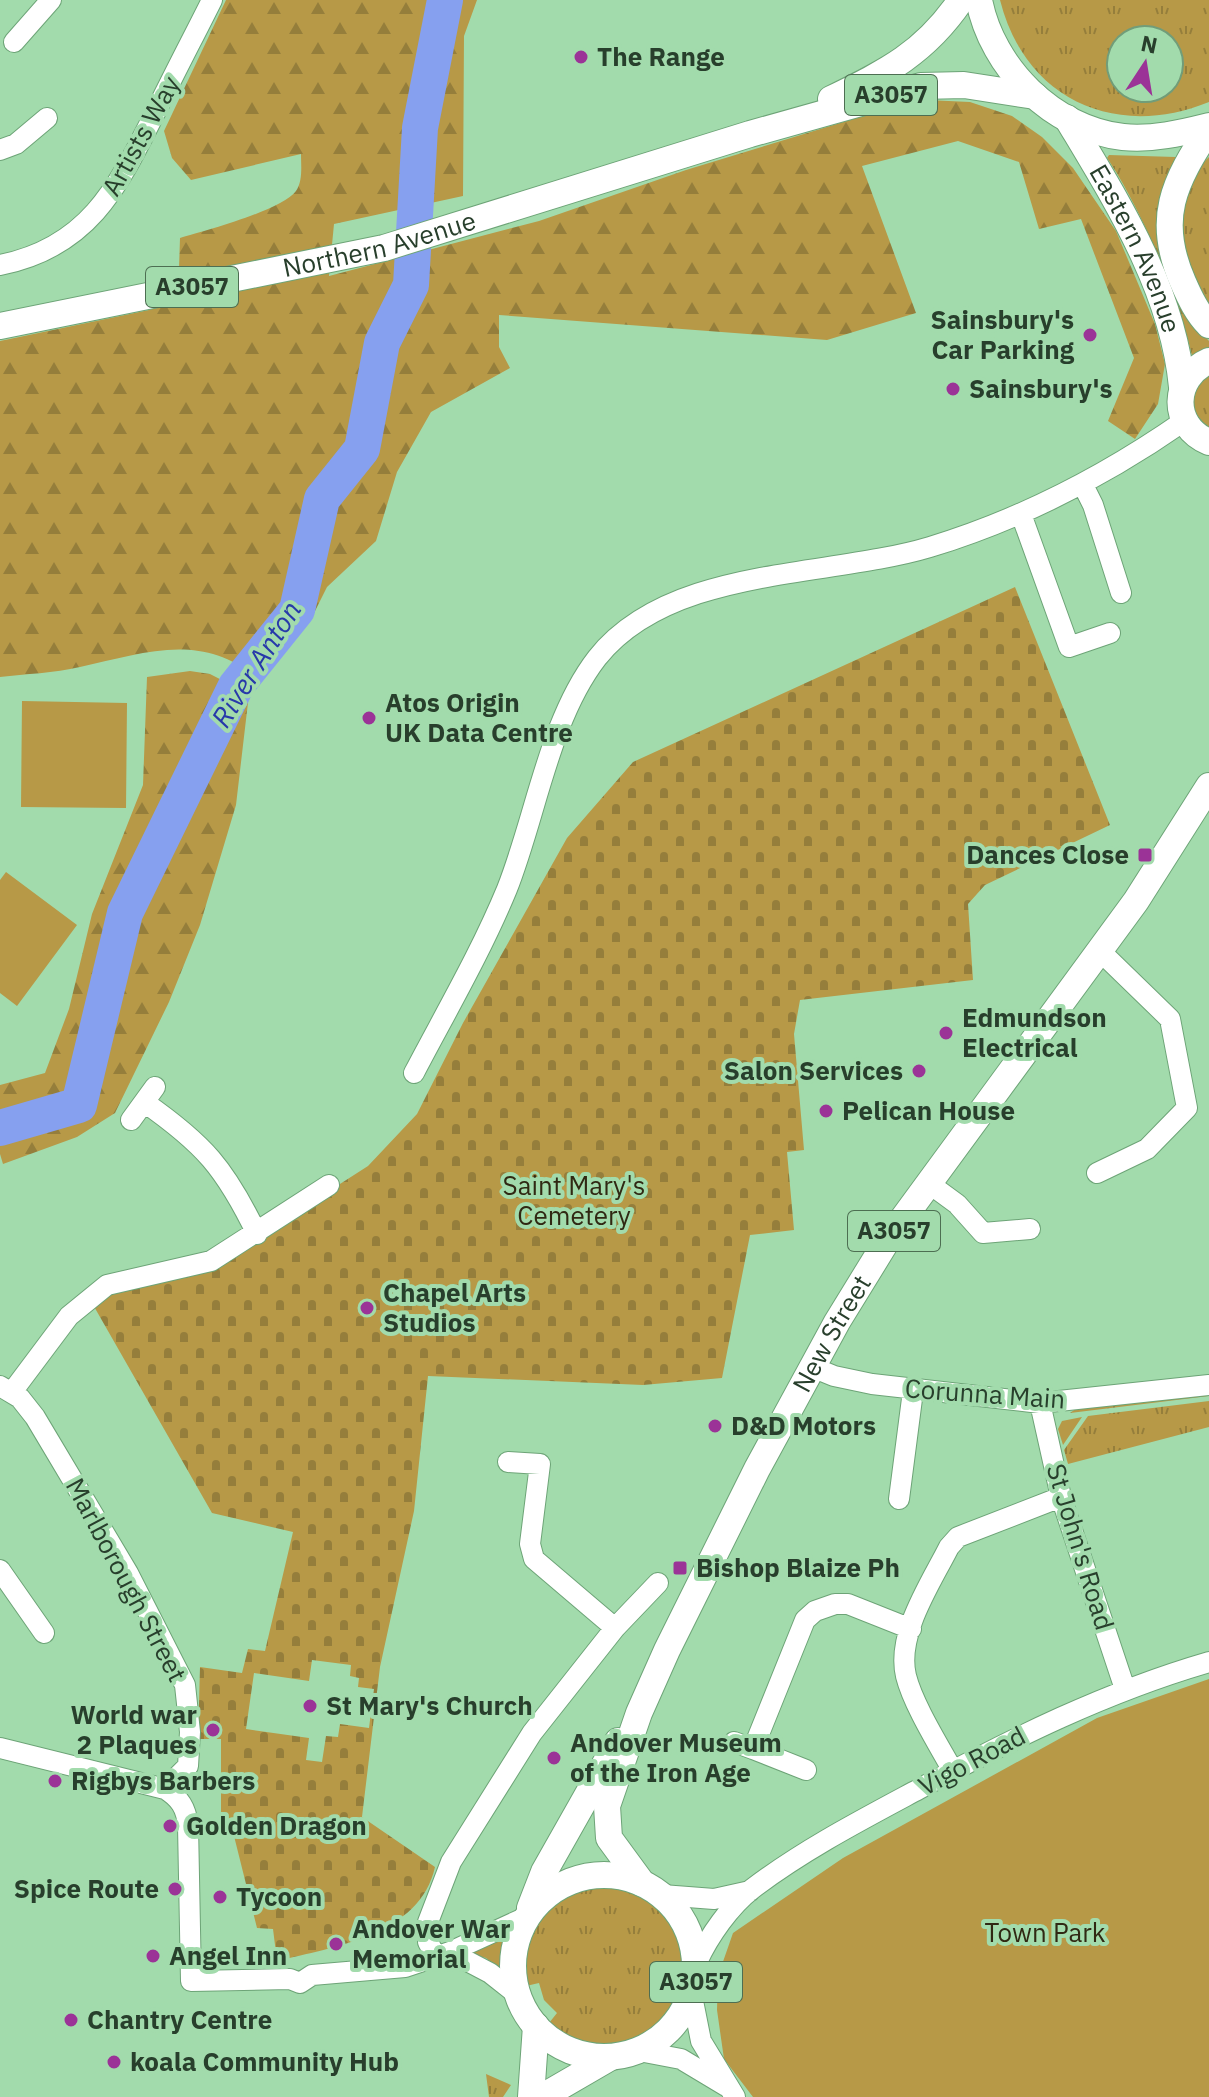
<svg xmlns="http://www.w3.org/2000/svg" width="1209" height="2097" viewBox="0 0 1209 2097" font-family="'IBM Plex Sans',sans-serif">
	<defs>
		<pattern id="grass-tufts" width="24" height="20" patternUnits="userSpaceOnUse" patternTransform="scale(2)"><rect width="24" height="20" fill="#b79947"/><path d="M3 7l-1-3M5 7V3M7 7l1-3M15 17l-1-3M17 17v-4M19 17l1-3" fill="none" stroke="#957e3b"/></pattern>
		<pattern id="forest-firs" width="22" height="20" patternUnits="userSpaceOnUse" patternTransform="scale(2)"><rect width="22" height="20" fill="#b79947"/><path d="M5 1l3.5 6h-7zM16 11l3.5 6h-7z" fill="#957e3b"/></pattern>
		<pattern id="cemetery-stones" width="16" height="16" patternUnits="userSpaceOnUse" patternTransform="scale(2)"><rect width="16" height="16" fill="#b79947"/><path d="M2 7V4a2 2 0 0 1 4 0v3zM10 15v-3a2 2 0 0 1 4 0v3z" fill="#957e3b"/></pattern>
	</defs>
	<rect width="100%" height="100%" fill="#a2dbac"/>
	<path fill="url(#grass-tufts)" fill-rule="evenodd" d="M1000,0h209v102c-93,38 -184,-2 -209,-102zM1121,40h48v48h-48z
		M1109,155l67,2 -19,77 4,24 37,71 11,12v10l-17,5c-12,-55 -53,-152 -85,-198z
		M1209,157v151c-30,-40 -43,-114 0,-151z
		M1209,371v62l-13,-10 -6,-30z
		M1209,1393v3l-139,17 7,-5z
		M1209,1401v26l-141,37 -4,-14 24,-34z
		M1082,1417l-19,28 -5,-16 4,-8z
		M607,1884c48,9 68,29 77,77l-10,1v19l-8,16 11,5c-29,43 -87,60 -128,21l8,-10 -13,-13 -5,-17 -13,3c-10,-60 23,-95 81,-102z
		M504,1936l-3,34 -15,-12 -18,-5z
		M486,2074l25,11 -8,12h-14z"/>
	<path fill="url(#forest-firs)" d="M226,0h251l-13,36 -1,160 -129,28 -5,52 210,-55 147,-51 200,-61 41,-9 43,2 42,14 30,21 31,31 43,63 39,93 10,40 -7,40 -23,35 -27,-18 26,-63 -53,-139 -42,10 -20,-67 -61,-21 -96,25 54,147 -89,27 -328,-25v32l11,21 -79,44 -34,60 -21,69 -49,46 -17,34 -53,57c-56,-47 -113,-25 -177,-11 -26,6 -54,7 -80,10v-336l149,-31 29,-10 2,-62c25,-7 102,-28 116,-47 7,-10 5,-26 5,-37l-110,26 -19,-22 -8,-27z
		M190,671l20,3 39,20 -13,111 -36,120 -31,77 -54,111 -38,24 -74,27 -3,-10v-69l45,-12 24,-64 23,-95 51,-129 4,-108z"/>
	<path fill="url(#cemetery-stones)" fill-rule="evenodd" d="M1015,587l95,238 -125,60 -17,19 5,76 -173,20 -6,34 10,116 -17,2 7,78 -44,5 -28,143 -79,7 -215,-9 -14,135 -34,156 -18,150 73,50c-15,68 -101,80 -158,94l-4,-32 -16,-1 -27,-108 -9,-5v-76h-23l2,-72 42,6 6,-24 17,2 28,-119 -81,-19 -120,-210 17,-12 33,-6 159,-76 67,-43 49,-52 46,-91 104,-185 66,-76zM312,1660l39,5 -1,11 9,2 -1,9 16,2 -5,39 -29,-4 -2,13 -12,-1 -4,26 -16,-2 3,-22 -63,-9 8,-56 55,8z"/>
	<path fill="#b79947" d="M22,701l105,2 -1,105 -105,-1z
		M6,872l71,53 -60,81 -17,-13v-113z
		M1209,1679v418h-456l-29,-38 -7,-49 1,-34 15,-43 110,-75 254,-140z"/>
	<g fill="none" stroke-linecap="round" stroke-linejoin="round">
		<path stroke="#86a0ef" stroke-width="36" d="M0,1128l79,-23 46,-192 111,-227 61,-76 25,-111 40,-50 20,-106 29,-58 9,-157 25,-128"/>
		<defs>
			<path id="minor" d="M14,42l37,-42
				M0,150l16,-6 31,-26
				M0,265c91,-18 119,-81 157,-156 18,-37 37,-73 55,-109
				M1083,485l10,20 28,88
				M1021,514l48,133 41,-14
				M414,1073c32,-61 67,-121 93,-184 29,-73 42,-169 90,-231 73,-92 230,-80 333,-111 92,-28 175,-71 254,-126
				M144,1102c60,42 81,66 113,132
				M131,1120l24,-33
				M1097,1173l50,-24 40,-41 -17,-89 -71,-69
				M927,1182l30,22 26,29 47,-4
				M812,1367l22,9 38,8 168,19 169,-18
				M0,1386l20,12 15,19 93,156 57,112 5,47 -2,34 -23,23
				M12,1392l57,-76 38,-31 104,-24 118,-76
				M1040,1403l21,94 64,192
				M508,1462l32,2 -10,80 4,15 81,69
				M899,1499l14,-108
				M0,1570l44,63
				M734,1742l19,7
				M0,1748l165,41c15,9 21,19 23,36l3,156 99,-2 10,4 12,-8 93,-8 45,-15 74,-34
				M806,1770l-53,-21 52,-129 10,-9 20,-7h13l63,25
				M953,1771c-15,-27 -40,-67 -47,-95 -10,-42 25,-93 43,-129l9,-10 103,-40
				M662,1895l52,4 36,-8
				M450,1952l40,21 28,22
				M435,1955l-7,-13v-20l23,-60 81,-129 83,-105 43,-45
				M697,1962c12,-26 33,-56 55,-73 51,-39 111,-70 167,-100 94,-51 187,-97 290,-127
				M692,1996l9,45 34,56
				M639,2051l42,8 45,27"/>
			<g id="major">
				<path d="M979,0c13,68 74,129 144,137 29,3 58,-4 86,-11"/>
				<path d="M831,99c56,-27 94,-46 130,-99"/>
				<path id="s1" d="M1067,118c49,82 106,171 115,269"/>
				<path d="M1209,129c-35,53 -54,90 -26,153 7,16 14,31 26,43"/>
				<path id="s2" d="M0,326l384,-78 366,-114 171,-48 43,-1 71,11"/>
				<path d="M1209,361c-37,16 -39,65 0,81"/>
				<circle cx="604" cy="1966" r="91"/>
				<path id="s3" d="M642,1883l-33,-45 -2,-32 32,-93 28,-63 90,-181 80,-147 51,-83 248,-338 73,-115"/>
				<path d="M530,1908l14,-36 74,-131"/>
				<path d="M531,2097l5,-71"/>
				<path d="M542,2097l69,-40"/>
			</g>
		</defs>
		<use href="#minor" stroke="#6da477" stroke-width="22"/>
		<use href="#major" stroke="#6da477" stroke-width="28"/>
		<use href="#minor" stroke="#fff" stroke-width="20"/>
		<use href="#major" stroke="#fff" stroke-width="26"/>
	</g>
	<g fill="#9b3397" stroke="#a2dbac" stroke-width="3">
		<circle cx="581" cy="57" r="8"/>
		<circle cx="1090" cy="335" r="8"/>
		<circle cx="953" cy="389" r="8"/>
		<circle cx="369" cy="718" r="8"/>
		<rect x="1137" y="847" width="16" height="16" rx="4"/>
		<circle cx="946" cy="1033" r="8"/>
		<circle cx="919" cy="1071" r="8"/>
		<circle cx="826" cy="1111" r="8"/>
		<circle cx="367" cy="1308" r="8"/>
		<circle cx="715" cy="1426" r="8"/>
		<rect x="672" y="1560" width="16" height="16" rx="4"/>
		<circle cx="310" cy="1706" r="8"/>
		<circle cx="213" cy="1730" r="8"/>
		<circle cx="554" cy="1758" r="8"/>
		<circle cx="55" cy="1781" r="8"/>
		<circle cx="170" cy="1826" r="8"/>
		<circle cx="175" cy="1889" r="8"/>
		<circle cx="220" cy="1897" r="8"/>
		<circle cx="336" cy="1944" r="8"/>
		<circle cx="153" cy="1956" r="8"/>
		<circle cx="71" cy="2020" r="8"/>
		<circle cx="114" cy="2062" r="8"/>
	</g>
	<g text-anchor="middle" stroke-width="8" stroke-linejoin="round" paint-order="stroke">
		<g fill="#a2dbac" stroke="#4d6e52" stroke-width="2">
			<rect x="845" y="75" width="92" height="40" rx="6"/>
			<rect x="146" y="267" width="92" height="40" rx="6"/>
			<rect x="848" y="1211" width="92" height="40" rx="6"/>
			<rect x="650" y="1962" width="92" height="40" rx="6"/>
		</g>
		<g font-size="24" font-weight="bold" fill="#283f2c">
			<text x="891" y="103">A3057</text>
			<text x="192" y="295">A3057</text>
			<text x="894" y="1239">A3057</text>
			<text x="696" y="1990">A3057</text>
		</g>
		<g font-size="26" font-weight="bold" fill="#283f2c" stroke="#a2dbac" text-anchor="start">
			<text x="597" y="66">The Range</text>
			<text x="1074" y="329" text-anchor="end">Sainsbury's<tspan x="1074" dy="30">Car Parking</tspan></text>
			<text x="969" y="398">Sainsbury's</text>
			<text x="385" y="712">Atos Origin<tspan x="385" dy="30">UK Data Centre</tspan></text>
			<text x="1129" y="864" text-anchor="end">Dances Close</text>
			<text x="962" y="1027">Edmundson<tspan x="962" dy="30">Electrical</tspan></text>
			<text x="903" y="1080" text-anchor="end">Salon Services</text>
			<text x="842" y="1120">Pelican House</text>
			<text x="383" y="1302">Chapel Arts<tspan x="383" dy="30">Studios</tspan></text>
			<text x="731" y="1435">D&amp;D Motors</text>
			<text x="696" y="1577">Bishop Blaize Ph</text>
			<text x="326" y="1715">St Mary's Church</text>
			<text x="197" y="1724" text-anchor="end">World war<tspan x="197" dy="30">2 Plaques</tspan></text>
			<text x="570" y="1752">Andover Museum<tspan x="570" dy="30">of the Iron Age</tspan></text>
			<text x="71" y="1790">Rigbys Barbers</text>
			<text x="186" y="1835">Golden Dragon</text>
			<text x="159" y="1898" text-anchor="end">Spice Route</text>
			<text x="236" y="1906">Tycoon</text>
			<text x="352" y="1938">Andover War<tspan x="352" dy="30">Memorial</tspan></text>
			<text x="169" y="1965">Angel Inn</text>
			<text x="87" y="2029">Chantry Centre</text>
			<text x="130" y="2071">koala Community Hub</text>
		</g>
		<g font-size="26" fill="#283f2c" stroke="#a2dbac">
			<text transform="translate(141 136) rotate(-61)" y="9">Artists Way</text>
			<text dy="9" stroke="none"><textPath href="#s2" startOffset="388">Northern Avenue</textPath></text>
			<text dy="9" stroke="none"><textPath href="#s1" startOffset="148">Eastern Avenue</textPath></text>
			<text dy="9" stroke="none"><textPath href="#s3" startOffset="612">New Street</textPath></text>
			<text transform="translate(985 1394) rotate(4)" y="9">Corunna Main</text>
			<text transform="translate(1080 1547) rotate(73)" y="9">St John's Road</text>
			<text transform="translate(126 1580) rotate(62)" y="9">Marlborough Street</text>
			<text transform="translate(972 1761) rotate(-28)" y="9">Vigo Road</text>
		</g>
		<g font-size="26" fill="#302813" stroke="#a2dbac">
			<text x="574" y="1195">Saint Mary's<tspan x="574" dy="30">Cemetery</tspan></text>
			<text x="1045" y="1942">Town Park</text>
		</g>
		<g font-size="28" font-style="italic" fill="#2739aa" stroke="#a2dbac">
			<text transform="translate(256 664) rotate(-58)" y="10">River Anton</text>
		</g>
	</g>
	<g transform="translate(1145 64) rotate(12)"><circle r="38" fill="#a2dbac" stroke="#719d79" stroke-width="2"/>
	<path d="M0-6L14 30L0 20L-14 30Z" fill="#9b3397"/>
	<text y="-12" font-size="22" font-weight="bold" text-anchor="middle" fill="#283f2c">N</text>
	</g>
</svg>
